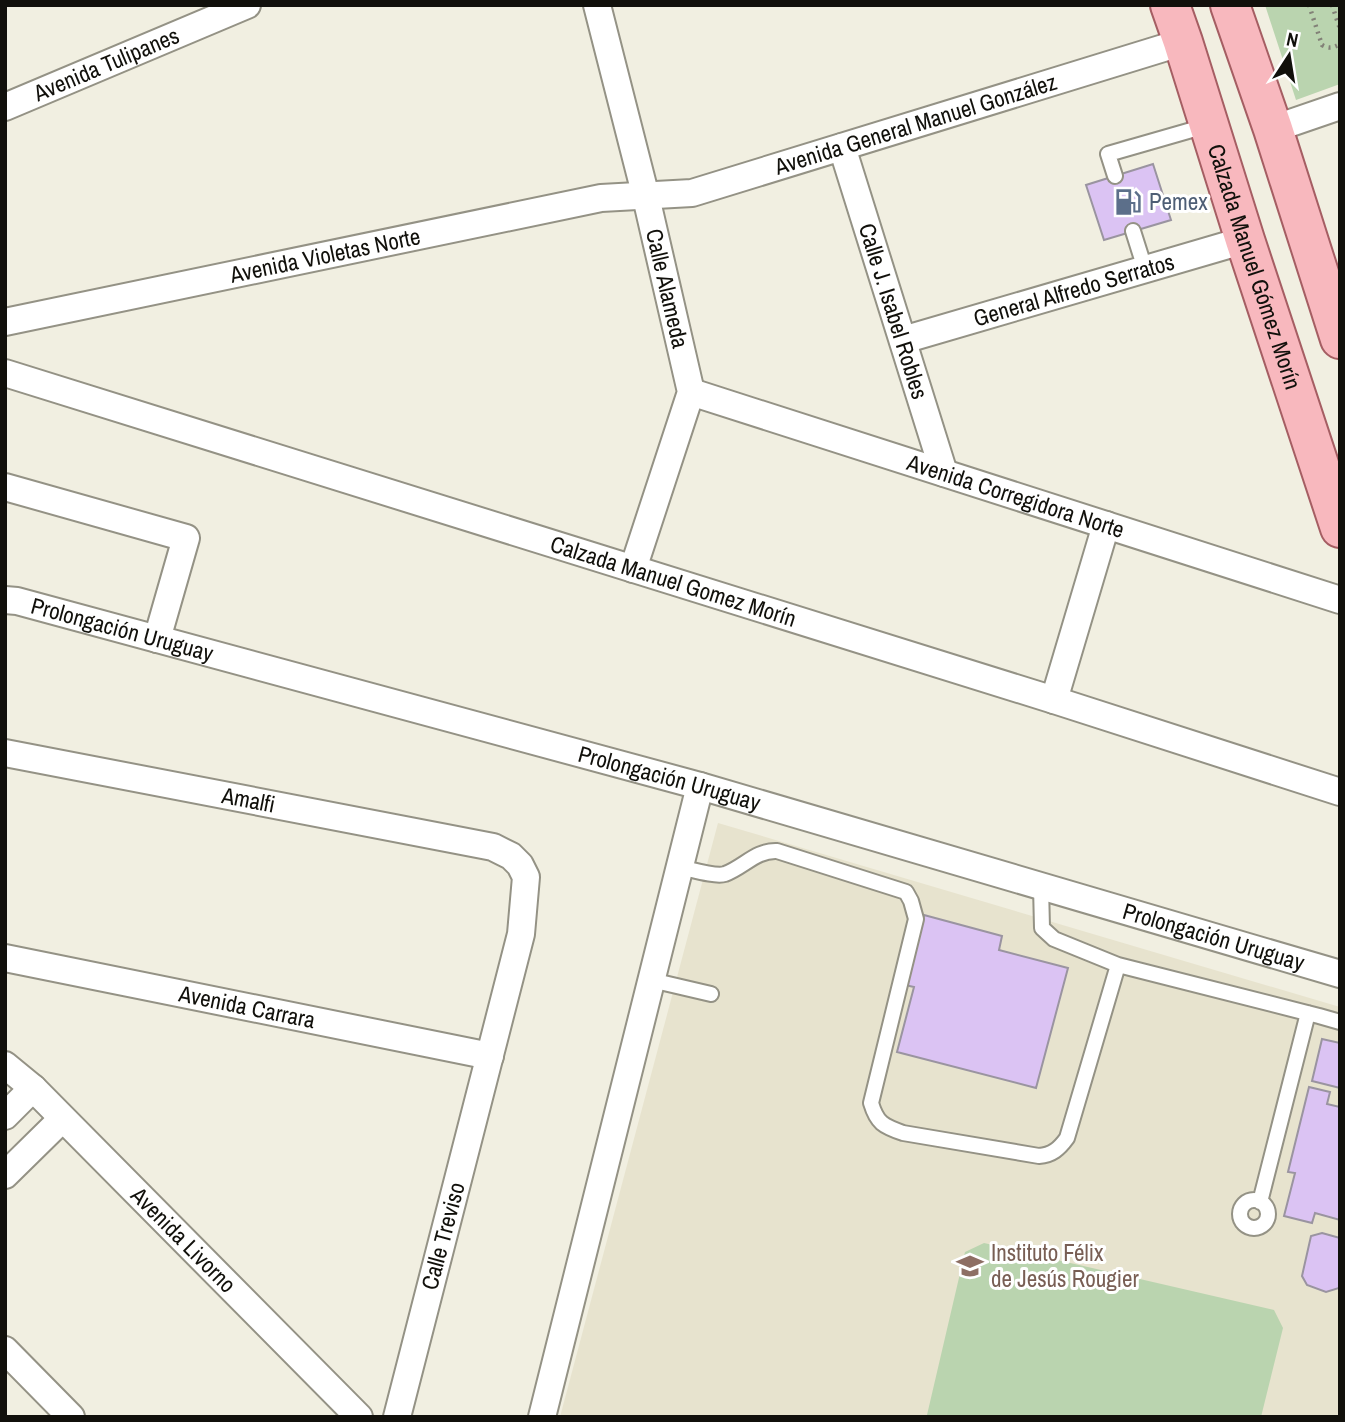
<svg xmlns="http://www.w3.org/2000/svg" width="1345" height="1422" viewBox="0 0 1345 1422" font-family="'Archivo Narrow',sans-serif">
	<rect width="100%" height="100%" fill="#f1efe1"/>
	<path fill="#e7e3ce" d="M718,823l622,184v410h-780z"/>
	<path fill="#bad4af" d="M1265,5h75v79l-44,16z
		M984,1243l290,67 9,18 -22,89h-333l-1,-2 38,-163z"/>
	<path fill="#dbc3f3" stroke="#9a94a0" stroke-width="2" d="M1153,164l18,56 -67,20 -18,-55z
		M924,915l78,21 -3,14 69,18 -32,120 -139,-36 17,-65 -9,-2z
		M1322,1039l18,4v45l-28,-7z
		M1309,1087l21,5 -3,12 13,3v113l-25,-7 -3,10 -28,-7 11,-43 -7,-1z
		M1322,1233l18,5v48l-1,2 -13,4 -19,-7 -5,-9 9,-40z"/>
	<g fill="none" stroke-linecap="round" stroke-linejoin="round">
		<defs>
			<path id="lane" d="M1115,176l-7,-22 101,-29
				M1133,231l12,38
				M679,867c11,2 36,10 46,7 19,-7 31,-24 52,-23l129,41 5,9 5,18 -45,184c6,20 12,23 32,30l136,23c13,-1 20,-7 28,-18l51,-173
				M1041,886l1,42 12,11 64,26 201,51 21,6
				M651,980l60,14
				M1240 1214a14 14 0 1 1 28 0a14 14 0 1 1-28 0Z
				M1260,1202l48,-189"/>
			<g id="street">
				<path id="s1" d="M597,5l49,192 45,195 -58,177"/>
				<path id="s2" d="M5,107l242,-102"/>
				<path d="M1273,129l67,-23"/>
				<path id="s3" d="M842,147l102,326"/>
				<path id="s4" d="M5,322l596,-124 91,-5 491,-151"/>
				<path id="s5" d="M903,340l342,-100"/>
				<path id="s6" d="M5,373l1049,327 286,92"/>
				<path id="s7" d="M691,392l649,208"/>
				<path d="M5,487l181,51 -29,101"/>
				<path id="s8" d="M5,600l12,1 683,185 640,188"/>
				<path d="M1054,700l52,-175"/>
				<path id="s9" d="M5,753l488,94 18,9 9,9 6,12 -5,57 -124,483"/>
				<path id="s10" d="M5,958l485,98"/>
				<path id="s11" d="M5,1065l28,23 326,329"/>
				<path d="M5,1116l28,-28"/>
				<path d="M5,1175l57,-56"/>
				<path d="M5,1350l66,67"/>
				<path d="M542,1417l158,-631"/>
			</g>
			<g id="primary">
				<path id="s12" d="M1170,5l13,37 62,198 95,288"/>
				<path d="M1230,5l43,124 67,210"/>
			</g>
		</defs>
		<use href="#lane" stroke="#949285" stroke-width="18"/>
		<use href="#street" stroke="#949285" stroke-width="30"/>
		<use href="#primary" stroke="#a55e63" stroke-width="42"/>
		<path stroke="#828177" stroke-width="4.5" stroke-dasharray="2 5" stroke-linecap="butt" d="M1309,5l13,40c7,4 11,3 18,-1
			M1332,5l8,24"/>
		<use href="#lane" stroke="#fff" stroke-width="14"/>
		<use href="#street" stroke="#fff" stroke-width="26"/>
		<use href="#primary" stroke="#f8b8be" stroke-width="38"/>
	</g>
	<defs>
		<symbol id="fuel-bare" viewBox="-9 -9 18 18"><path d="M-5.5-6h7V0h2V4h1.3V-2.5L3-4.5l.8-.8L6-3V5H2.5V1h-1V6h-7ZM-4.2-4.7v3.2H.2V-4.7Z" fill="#5c6f8a" stroke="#fff" stroke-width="2.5" paint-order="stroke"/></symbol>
		<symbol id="school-bare" viewBox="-9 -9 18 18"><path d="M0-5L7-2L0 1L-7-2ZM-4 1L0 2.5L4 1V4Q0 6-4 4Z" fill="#8d6e63" stroke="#fff" stroke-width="2.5" paint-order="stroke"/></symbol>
	</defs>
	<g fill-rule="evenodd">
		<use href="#fuel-bare" x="1109" y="183" width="38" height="38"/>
		<use href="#school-bare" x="951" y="1247" width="38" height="38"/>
	</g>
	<g text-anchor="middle" stroke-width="6" stroke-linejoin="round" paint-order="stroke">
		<g font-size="23" fill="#11100b" stroke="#fff">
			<text dy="8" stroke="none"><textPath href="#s2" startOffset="110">Avenida Tulipanes</textPath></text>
			<text dy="8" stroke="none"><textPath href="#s4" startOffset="934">Avenida General Manuel González</textPath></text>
			<text dy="8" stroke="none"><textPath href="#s4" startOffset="327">Avenida Violetas Norte</textPath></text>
			<text dy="8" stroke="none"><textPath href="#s12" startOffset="275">Calzada Manuel Gómez Morín</textPath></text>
			<text dy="8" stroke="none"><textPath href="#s1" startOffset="292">Calle Alameda</textPath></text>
			<text dy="8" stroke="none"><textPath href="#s5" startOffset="178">General Alfredo Serratos</textPath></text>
			<text dy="8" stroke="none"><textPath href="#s3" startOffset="172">Calle J. Isabel Robles</textPath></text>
			<text dy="8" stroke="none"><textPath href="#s7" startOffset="341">Avenida Corregidora Norte</textPath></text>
			<text dy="8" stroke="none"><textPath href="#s6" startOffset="700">Calzada Manuel Gomez Morín</textPath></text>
			<text dy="8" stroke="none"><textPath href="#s8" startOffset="121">Prolongación Uruguay</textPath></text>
			<text dy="8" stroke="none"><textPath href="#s8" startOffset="688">Prolongación Uruguay</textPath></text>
			<text dy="8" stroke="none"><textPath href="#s9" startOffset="248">Amalfi</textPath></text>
			<text dy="8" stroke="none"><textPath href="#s8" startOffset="1255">Prolongación Uruguay</textPath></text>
			<text dy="8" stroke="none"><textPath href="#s10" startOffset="247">Avenida Carrara</textPath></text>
			<text transform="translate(443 1236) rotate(-75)" y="8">Calle Treviso</text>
			<text dy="8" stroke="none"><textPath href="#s11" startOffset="250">Avenida Livorno</textPath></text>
		</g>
		<g font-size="23" fill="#4e5e75" stroke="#fff" text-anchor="start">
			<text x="1149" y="210">Pemex</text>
		</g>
		<g font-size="23" fill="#785e54" stroke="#fff" text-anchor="start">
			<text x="991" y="1261">Instituto Félix<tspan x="991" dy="26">de Jesús Rougier</tspan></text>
		</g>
	</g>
	<rect width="1345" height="1422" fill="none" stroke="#11100b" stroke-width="14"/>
	<g transform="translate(1289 56) rotate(12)" stroke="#ffffff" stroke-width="5" paint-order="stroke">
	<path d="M0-5L12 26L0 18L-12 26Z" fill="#11100b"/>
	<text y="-10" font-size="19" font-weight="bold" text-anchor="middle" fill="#11100b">N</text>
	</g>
</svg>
